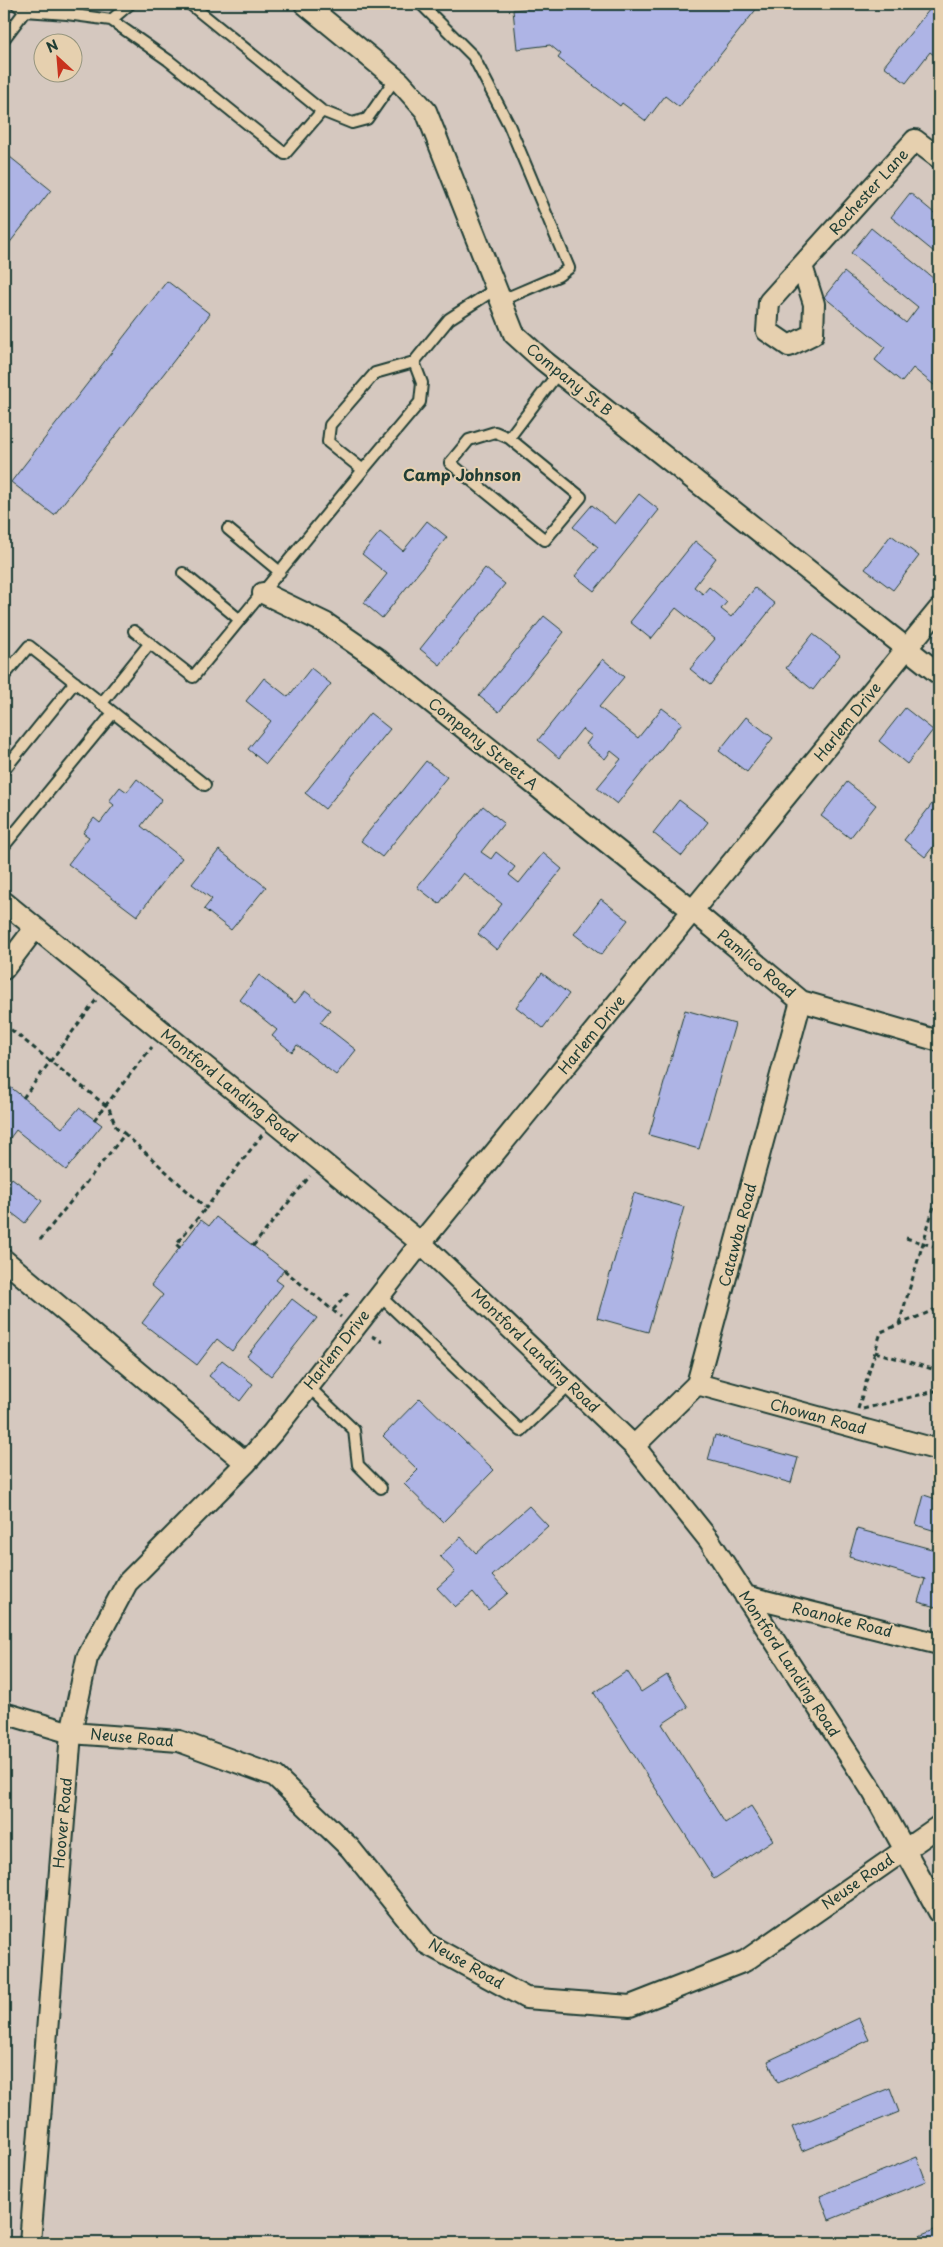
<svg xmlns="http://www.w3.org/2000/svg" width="943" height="2247" viewBox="0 0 943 2247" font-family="'Playpen Sans',sans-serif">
	<rect width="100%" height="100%" fill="#d5c8bf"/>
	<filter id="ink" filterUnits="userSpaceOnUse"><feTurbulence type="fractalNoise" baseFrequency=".02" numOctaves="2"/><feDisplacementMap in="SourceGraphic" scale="10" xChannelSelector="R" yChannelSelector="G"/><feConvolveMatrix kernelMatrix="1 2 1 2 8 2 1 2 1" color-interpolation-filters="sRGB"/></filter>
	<g filter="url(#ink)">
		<path fill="#aeb4e5" stroke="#1f3d34" d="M530,4h224l4,3 -79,100 -14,-11 -19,25 -24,-18 -2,3 -62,-48 3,-4 -11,-9 -33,4 -4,-39 22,-2z
			M934,4h5v55l-9,-7 -24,31 -22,-17z
			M10,157l41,33 -47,60v-85z
			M910,193l29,24v39l-48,-39z
			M871,228l68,55v50l-7,9 7,7v40l-26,-21 -11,14 -27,-22 10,-13 -61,-50 20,-25 62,51 12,-16 -67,-54z
			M167,281l43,33 -156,201 -43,-33z
			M639,494l20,16 -65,81 -19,-15 23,-29 -25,-20 19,-22 23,19z
			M427,521l20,16 -65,81 -18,-15 23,-29 -25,-20 18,-22 23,19z
			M891,535l28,21 -26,34 -28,-21z
			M695,541l21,17 -22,29 9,7 6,-7 18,15 -6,7 10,8 24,-29 20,16 -65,81 -20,-16 25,-30 -39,-31 -25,31 -21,-17z
			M485,568l20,16 -65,81 -20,-16z
			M544,616l20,16 -65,80 -20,-16z
			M813,634l27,21 -27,35 -27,-22z
			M603,659l21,18 -25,30 39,31 24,-30 20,15 -65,81 -20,-16 24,-29 -10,-8 -6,8 -19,-15 6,-8 -10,-7 -23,29 -21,-18z
			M311,668l20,16 -65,80 -18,-15 23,-28 -25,-20 18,-23 24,19z
			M905,708l28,22 -26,34 -28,-23z
			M370,713l20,16 -65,80 -20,-16z
			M746,717l27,21 -26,34 -28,-21z
			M426,761l21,16 -65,80 -21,-16z
			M137,779l25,20 -21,27 41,32 -45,58 -69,-52 21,-27 -6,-4 11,-15 6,5 14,-18 -5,-4 11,-14 7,5z
			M847,782l29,23 -26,33 -29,-22z
			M939,795v44l-14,18 -21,-17z
			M679,800l29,22 -26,34 -29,-23z
			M483,806l21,17 -23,29 10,7 5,-7 19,15 -6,8 10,8 24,-30 19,16 -65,81 -19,-16 24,-30 -39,-31 -24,31 -22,-17z
			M219,850l47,37 -35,43 -27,-21 8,-10 -20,-15z
			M601,899l27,21 -27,35 -27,-21z
			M542,973l27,21 -26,34 -27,-21z
			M259,975l36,28 10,-12 25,19 -10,12 36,28 -20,25 -39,-30 -5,7 -20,-16 5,-6 -37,-30z
			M685,1010l50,14 -36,125 -50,-14z
			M4,1082l58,46 17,-20 23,17 -36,45 -50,-40 -12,16z
			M12,1178l30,23 -17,22 -21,-16v-18z
			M634,1193l50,14 -36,125 -51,-14z
			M216,1217l68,53 -8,10 7,5 -51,66 -15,-12 -20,26 -55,-42 21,-28 -12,-10 50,-65 8,6z
			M292,1299l25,19 -46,58 -24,-20z
			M222,1360l31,24 -13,17 -31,-25z
			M420,1398l74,72 -51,52 -39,-38 14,-14 -35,-34z
			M715,1435l83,23 -7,25 -83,-23z
			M924,1495l15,5v32l-23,-7z
			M529,1506l19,20 -56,50 16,17 -20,17 -15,-18 -18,15 -18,-19 18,-16 -15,-16 21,-19 15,16z
			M857,1529l82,22v57l-21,-6 7,-23 -76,-22z
			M627,1671l14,21 26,-17 21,32 -26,17 63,99 26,-17 22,34 -59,39 -120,-186z
			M859,2018l10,22 -91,43 -10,-22z
			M890,2088l9,24 -97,39 -10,-24z
			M917,2157l9,24 -97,39 -9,-24z
			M939,2228v15h-37z
			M547,2240l83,3h-84z"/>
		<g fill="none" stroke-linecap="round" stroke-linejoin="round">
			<defs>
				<path id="service" d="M16,4l9,7 42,3
					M68,4l-1,10 44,6 57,40 117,94 37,-43 30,12 15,-4 28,-40
					M190,4l132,107
					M421,4l52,52 36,69 60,143 -11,8 -56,24
					M111,20l19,-16
					M4,39l21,-28
					M414,362l8,21 -2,19 -57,68 -35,-28 2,-17 45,-52 39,-11 35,-43 48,-31
					M495,432l14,6 72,59 -36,43 -95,-77 19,-23z
					M509,438l49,-65
					M228,529l52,43
					M183,573l57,47
					M134,631l59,46 170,-207
					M4,676l25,-30 176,139
					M101,704l49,-61
					M4,770l71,-88
					M4,846l109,-133
					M380,1296l141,135 49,-47
					M309,1387l45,43 4,35 23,23"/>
				<path id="minor" d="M305,4l95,78 26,29 88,223 30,27 395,313
					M802,266l12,38 -1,30 -24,12 -22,-15 2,-29 146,-162 24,18
					M263,593l62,30 51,35 317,253 108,90 138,40
					M4,902l417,341 213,203 75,94 164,252 66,120
					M4,969l31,-41
					M4,1260l242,203
					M697,1384l242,66
					M634,1446l63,-62 104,-383
					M745,1596l194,48
					M4,1713l67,20 108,8 96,35 75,72 77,96 99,54 104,8 115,-45 194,-135
					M30,2243l41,-510 16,-75 40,-75 119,-120 27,-31 148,-189 518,-634"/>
			</defs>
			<use href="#service" stroke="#1f3d34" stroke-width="14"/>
			<use href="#minor" stroke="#1f3d34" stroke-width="24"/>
			<path stroke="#1f3d34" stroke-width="3" stroke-dasharray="5 4" stroke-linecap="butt" d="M4,1024l105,84 7,19 9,7
				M23,1098l73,-98
				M94,1120l58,-73
				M939,1123l-5,18 5,8
				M906,1238l33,10
				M40,1240l85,-106 81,74 56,-73
				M253,1246l57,-70
				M180,1248l-4,-4 30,-36
				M284,1270l57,47
				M333,1310l16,-18
				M899,1324l40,-135
				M372,1336l11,6
				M875,1352l64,19
				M858,1409l23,-77 58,-24
				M863,1409l76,-19"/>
			<use href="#service" stroke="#e6d0af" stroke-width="10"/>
			<use href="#minor" stroke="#e6d0af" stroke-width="20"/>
		</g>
	</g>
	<g text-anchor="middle" stroke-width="4" stroke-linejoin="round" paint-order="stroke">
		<g font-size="15" fill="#1f3d34" stroke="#e6d0af">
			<text transform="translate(869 192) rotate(-48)" y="5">Rochester Lane</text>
			<text transform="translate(569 380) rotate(39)" y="5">Company St B</text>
			<text transform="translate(848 722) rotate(-51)" y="5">Harlem Drive</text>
			<text transform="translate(483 744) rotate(39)" y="5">Company Street A</text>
			<text transform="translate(756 964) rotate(40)" y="5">Pamlico Road</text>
			<text transform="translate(592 1035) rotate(-51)" y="5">Harlem Drive</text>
			<text transform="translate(229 1086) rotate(39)" y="5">Montford Landing Road</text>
			<text transform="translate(738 1235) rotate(-75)" y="5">Catawba Road</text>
			<text transform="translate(337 1350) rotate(-52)" y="5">Harlem Drive</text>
			<text transform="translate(535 1351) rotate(44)" y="5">Montford Landing Road</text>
			<text transform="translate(818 1417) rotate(15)" y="5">Chowan Road</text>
			<text transform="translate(842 1620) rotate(14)" y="5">Roanoke Road</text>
			<text transform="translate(789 1664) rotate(57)" y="5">Montford Landing Road</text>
			<text transform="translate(132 1738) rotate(5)" y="5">Neuse Road</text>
			<text transform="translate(63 1823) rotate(-85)" y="5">Hoover Road</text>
			<text transform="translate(858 1882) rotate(-35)" y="5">Neuse Road</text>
			<text transform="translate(466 1964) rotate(30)" y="5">Neuse Road</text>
		</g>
		<g font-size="16" font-weight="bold" fill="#1f3d34" stroke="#e6d0af">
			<text x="462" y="481">Camp Johnson</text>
		</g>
	</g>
	<rect width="943" height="2247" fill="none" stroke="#e6d0af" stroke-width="20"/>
	<rect x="10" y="10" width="923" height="2227" fill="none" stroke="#1f3d34" stroke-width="2" filter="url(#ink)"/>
	<g transform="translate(58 58) rotate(334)"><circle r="24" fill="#e6d0af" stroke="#96957e"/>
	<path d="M0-4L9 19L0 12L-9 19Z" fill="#c8321e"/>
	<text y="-8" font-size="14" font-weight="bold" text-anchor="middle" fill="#1f3d34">N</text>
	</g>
</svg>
